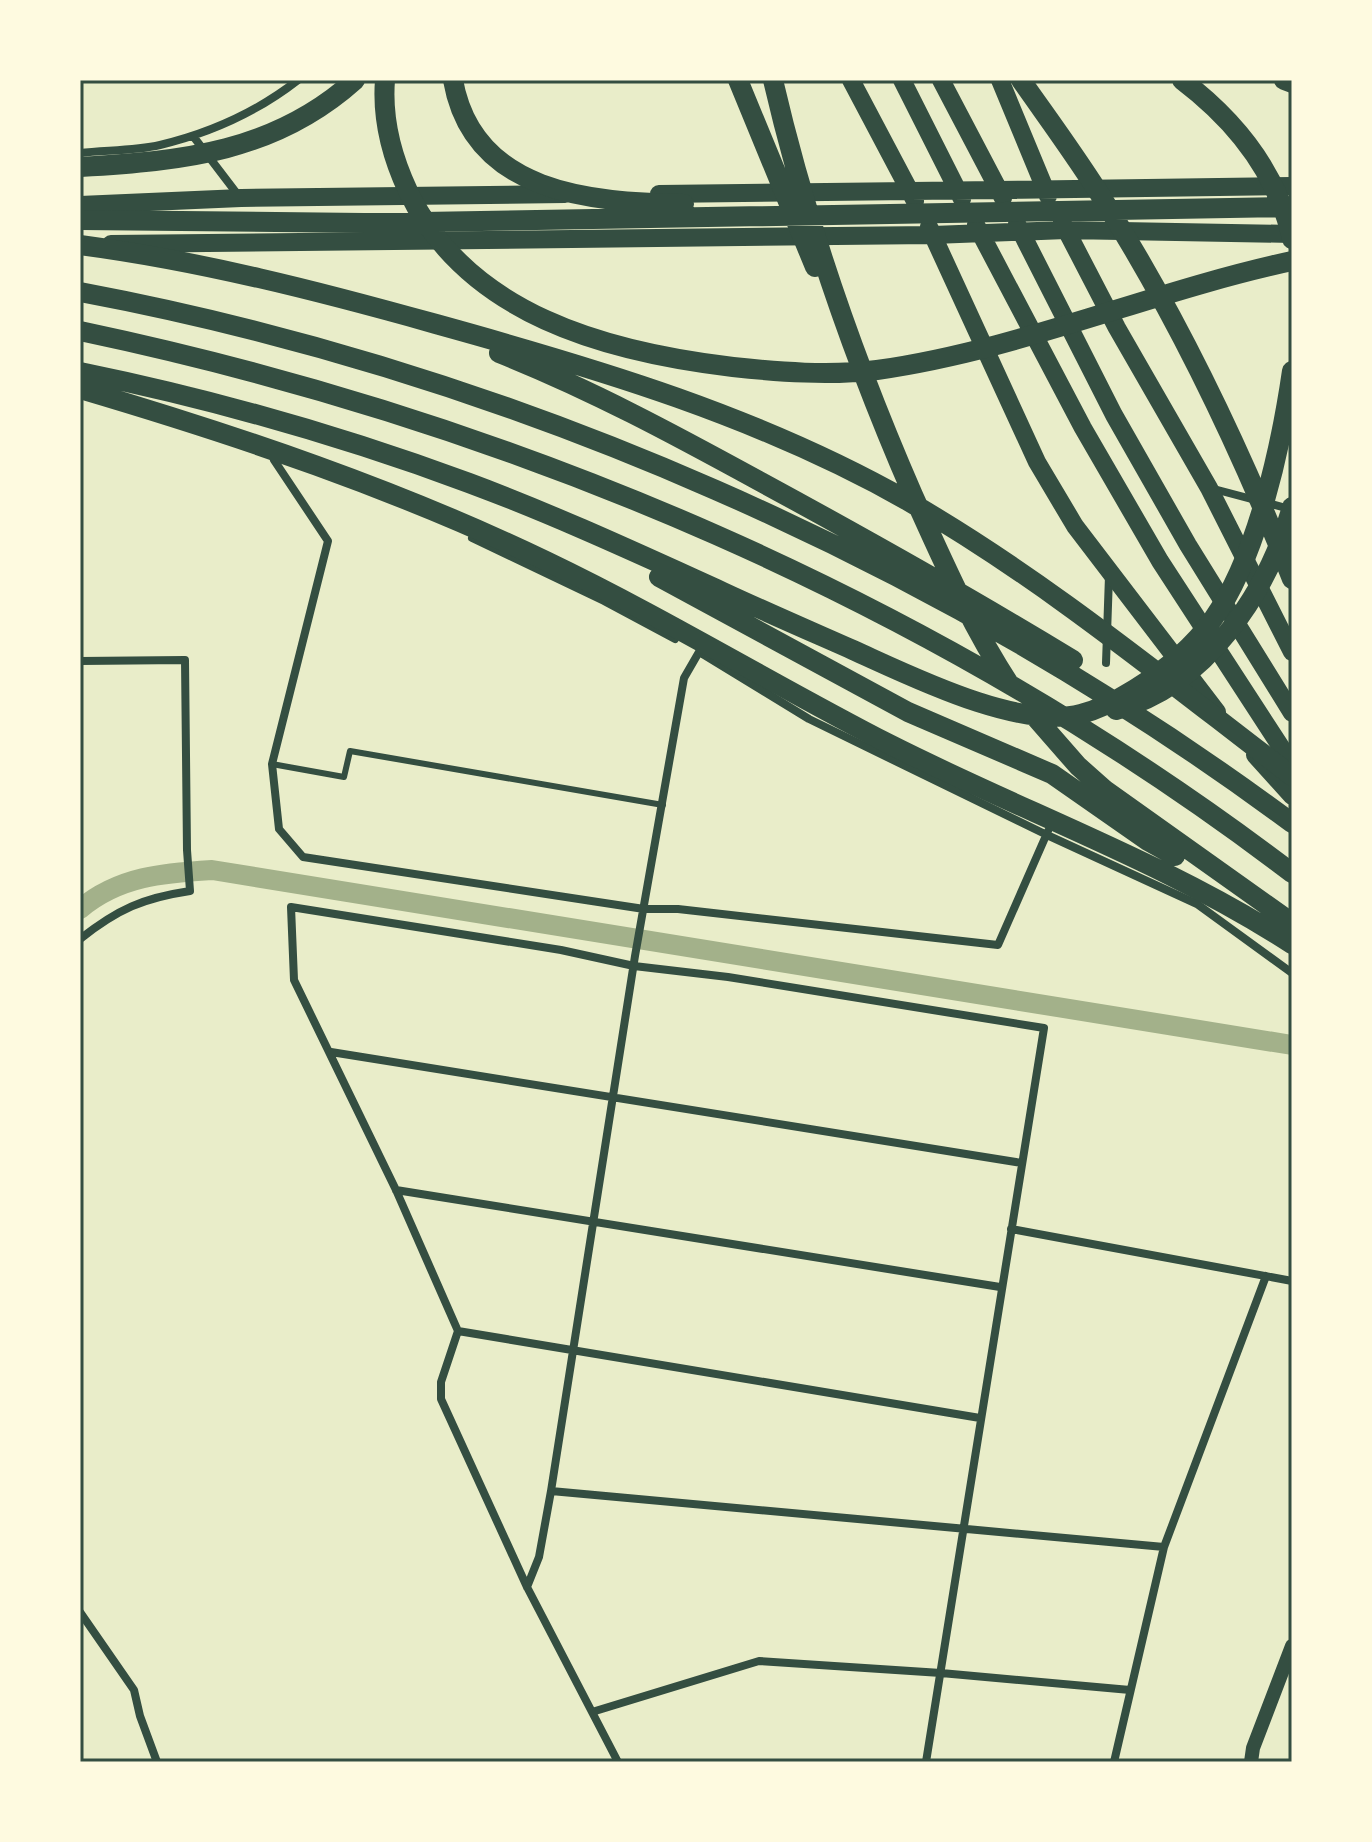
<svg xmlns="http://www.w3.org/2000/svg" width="1372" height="1842" viewBox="0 0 1372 1842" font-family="Rubik,sans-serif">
	<rect width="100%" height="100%" fill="#e9edc9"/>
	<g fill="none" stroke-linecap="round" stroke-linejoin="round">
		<path stroke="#a3b18a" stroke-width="20" d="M80,909c39,-33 84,-36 132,-39l1080,175"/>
		<path stroke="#344e41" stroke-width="6" d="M272,764l72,13 6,-26 313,54"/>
		<path stroke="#344e41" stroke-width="8" d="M193,136l45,59
			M80,153c26,-3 54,-2 80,-8 50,-12 97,-33 138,-65
			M274,460l54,81 -56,223 7,65 24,28 341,52h34l320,36 50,-114
			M1210,488l80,21
			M472,538l132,63 71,38
			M701,653l108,66 238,116 150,69 95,69
			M80,661l105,-1 2,190 3,41c-47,7 -72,18 -110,48
			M1106,663l3,-87
			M331,1052l691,111
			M396,1190l604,97
			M1011,1229l281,52
			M458,1331l522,87
			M551,1491l613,56
			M527,1587l12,-30 12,-66 84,-535 49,-278 15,-26
			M80,1612l54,78 6,26 17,46
			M592,1712l167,-51 182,12 189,17
			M618,1762l-91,-175 -86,-188v-17l17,-51 -62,-141 -102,-210 -3,-73 270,43 73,16 94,11 316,51 -118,734
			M1114,1762l50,-215 102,-271"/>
		<path stroke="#344e41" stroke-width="14" d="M1251,1762l2,-14 39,-102"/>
		<path stroke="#344e41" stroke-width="18" d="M851,80l64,121
			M902,80l60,119
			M941,80l62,118
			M1000,80l48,116
			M659,194c211,-1 422,-6 633,-8
			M80,205l161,-7 324,-4
			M1062,222l55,106 92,160 83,164
			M1017,224l97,191 74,130 104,168
			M976,225l107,203 77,133 132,203
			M929,227l108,235 38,64 142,186
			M111,244l822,-9 133,-5 226,4
			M1255,755l37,41"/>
		<path stroke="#344e41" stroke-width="20" d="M385,80c-3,38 7,77 23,111 59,124 199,161 325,176 46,5 97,9 144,3 142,-20 275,-79 415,-109
			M453,80c20,114 138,122 231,124
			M738,80l77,187
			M773,80c33,142 82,282 140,415 29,64 58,131 97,190
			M1021,80c28,40 57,79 83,121 75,119 136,247 188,378
			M1182,80c54,41 95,92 110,159
			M1284,80l8,3
			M80,167c103,-6 195,-15 275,-87
			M80,220l284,3 928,-16
			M80,245c121,16 238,46 356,79 163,45 324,93 472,177 137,79 259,180 384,275
			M80,292c431,81 860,270 1212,531
			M80,331c436,92 856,271 1212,542
			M499,353c91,36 176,82 262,129 105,57 210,116 312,178
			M80,372c132,27 262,64 389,111 86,32 170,71 254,109 43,20 87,39 130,58 58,26 165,80 228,64 19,-5 38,-15 54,-25 30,-19 57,-41 78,-70 44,-62 68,-172 79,-248
			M80,389c159,47 316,100 466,172 117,56 228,124 343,183 134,68 276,118 403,200
			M659,577l249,135 144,62 96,67 27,15
			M1029,710l49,56 27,24 187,133
			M1116,710c90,-23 152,-119 176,-203"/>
	</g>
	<rect width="1372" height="1842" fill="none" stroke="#fefae0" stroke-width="164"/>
	<rect x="82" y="82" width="1208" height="1678" fill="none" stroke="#344e41" stroke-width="3"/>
</svg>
